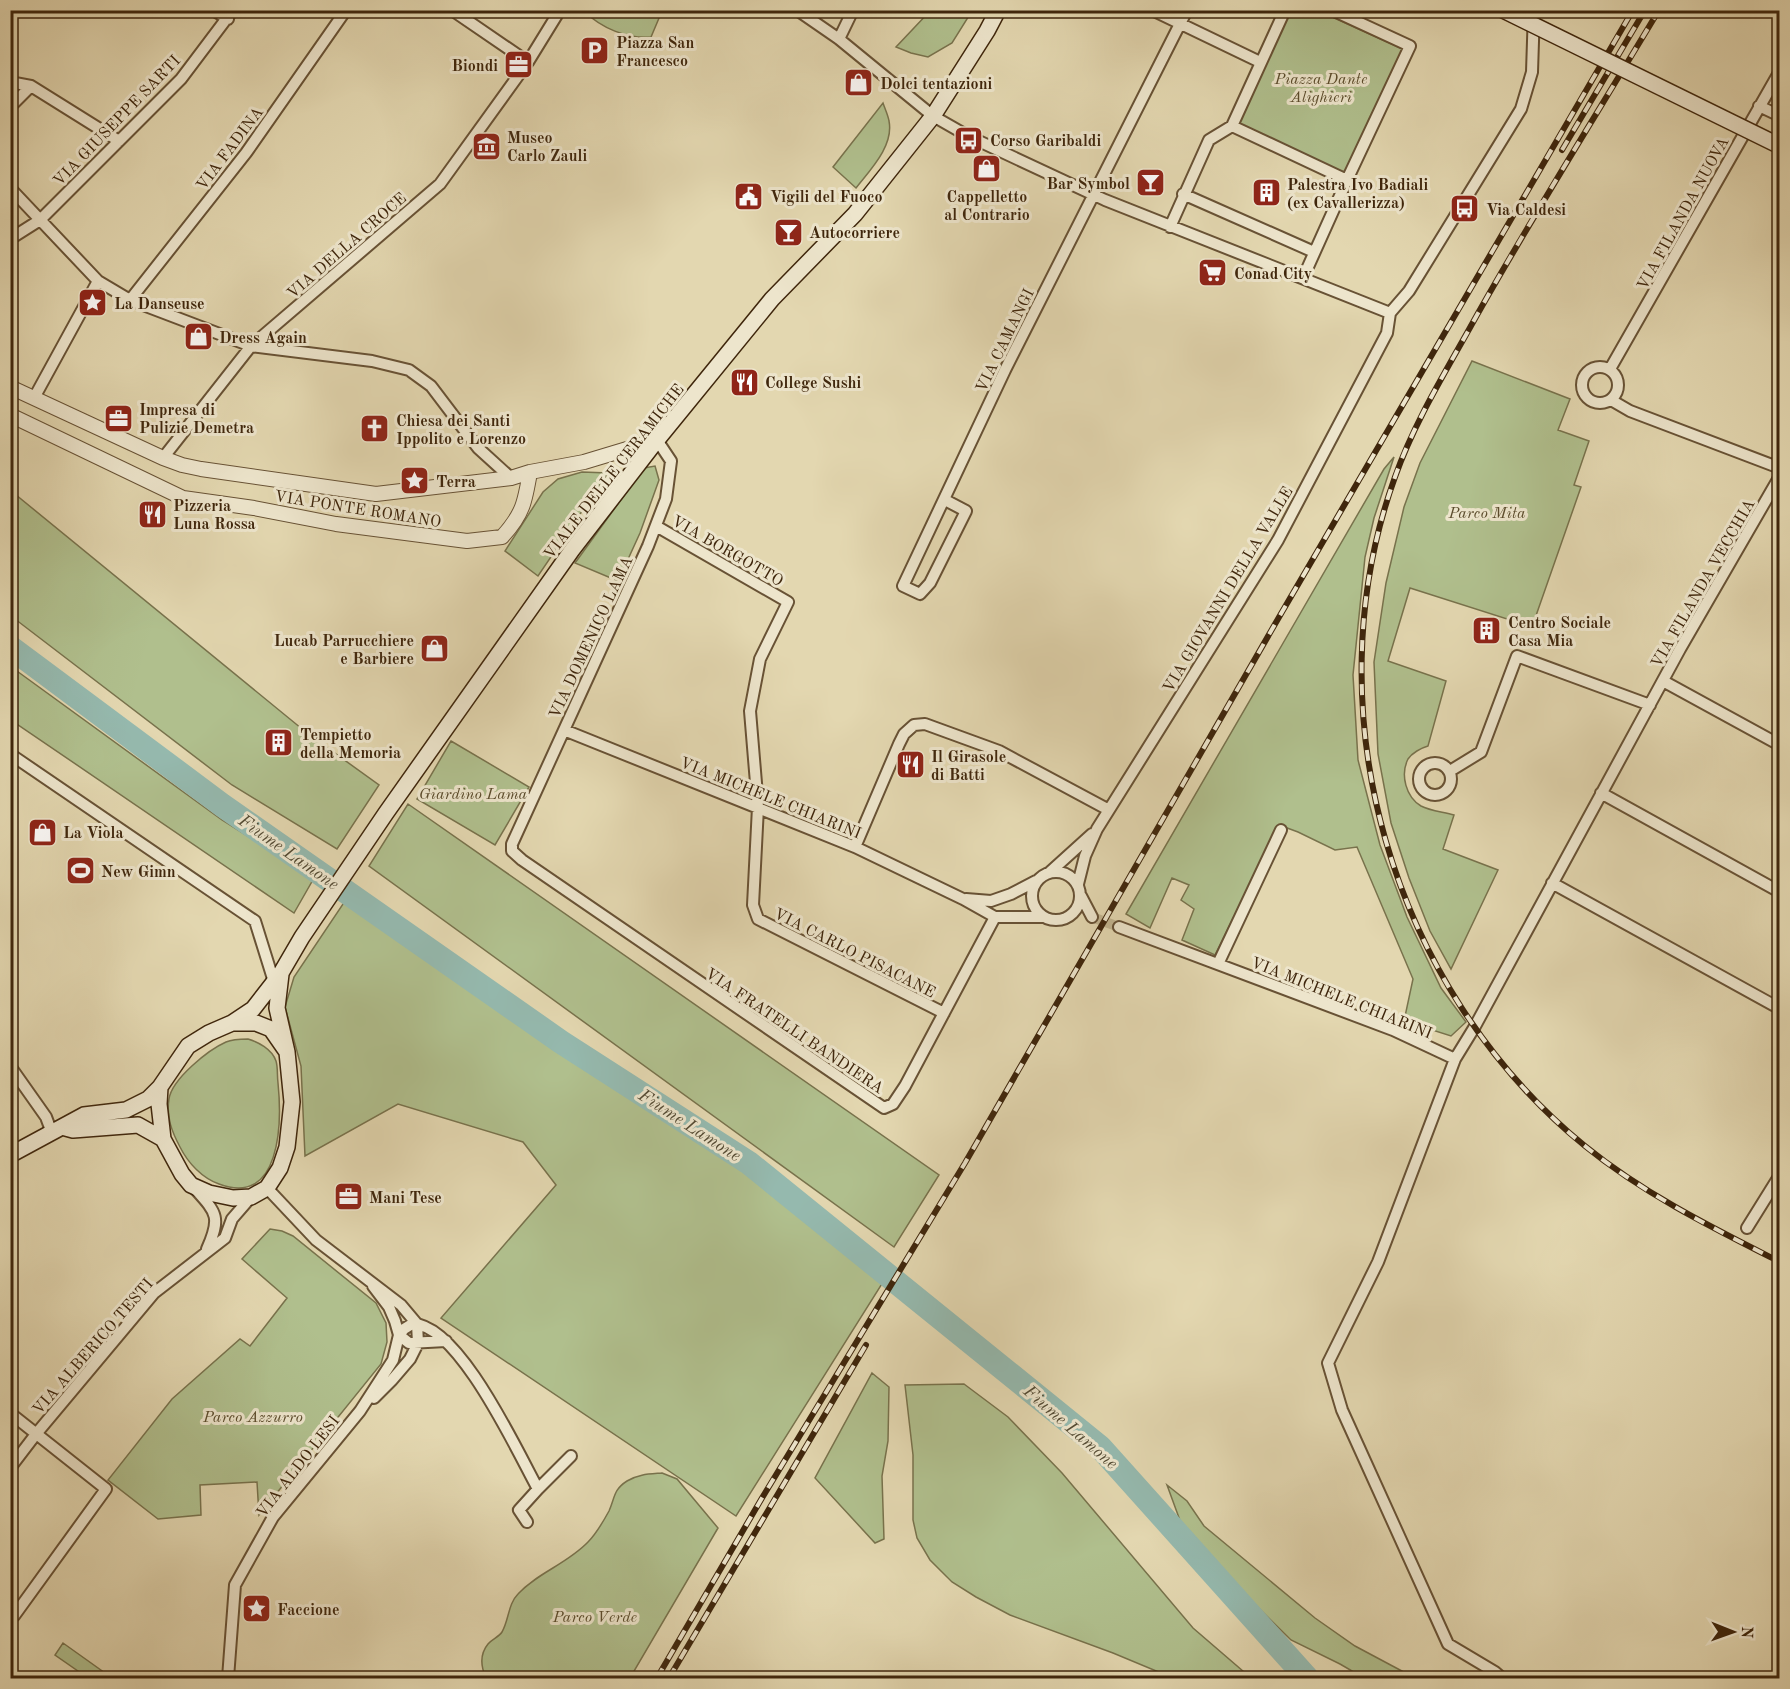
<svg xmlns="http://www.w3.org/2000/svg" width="1790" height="1689" viewBox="0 0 1790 1689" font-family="'Old Standard TT',serif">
	<rect width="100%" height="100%" fill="#e3d7b0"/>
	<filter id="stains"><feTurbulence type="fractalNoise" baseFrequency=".00333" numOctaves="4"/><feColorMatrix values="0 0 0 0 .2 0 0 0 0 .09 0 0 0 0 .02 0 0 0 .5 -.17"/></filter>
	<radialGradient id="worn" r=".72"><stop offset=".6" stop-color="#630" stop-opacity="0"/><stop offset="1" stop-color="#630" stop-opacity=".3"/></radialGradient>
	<path fill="#b0bf8d" stroke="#78724c" stroke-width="1.5" d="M584,11h78l-11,26c-24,2 -50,-9 -67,-26z
		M930,11h42l-20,32 -24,14 -17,-4 -15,-6z
		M1289,11h30l86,39 -58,125 -110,-51z
		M883,103c2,6 5,12 6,18 5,25 -19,49 -33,67l-23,-21z
		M1472,361l98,38 -12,31 31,11 -15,44 7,2 -49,140 -122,-39 -22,73 58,20 -18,65c-7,2 -16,7 -20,13 -8,16 -2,38 13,47 9,5 23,6 33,9l-11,34 55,21 -47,99 -21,-38 -21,-53 -18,-55 -13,-69 -4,-92 12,-79 18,-76 16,-44z
		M1394,457l-20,61 -9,39 -12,118 5,85 22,85 27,72 34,71 25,34 -15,14 -47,-15 9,-42 -56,-132 -22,3 -37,-18 -19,-7 -64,130 -33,-15 12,-31 -13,-9 8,-15 -17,-7 -22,50 -24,-14 258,-445z
		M655,466l4,14 -19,53 -22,48 -43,-18 69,-95z
		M582,472l26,1 -70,103 -33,-25 38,-59 15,-13z
		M10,490l297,243 72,52 -42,64 -105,-64 -221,-169z
		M10,666l212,154 92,58 -20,35 -283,-193z
		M451,741l78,46 -34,58 -78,-46z
		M408,804l531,371 -45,72 -525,-381z
		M347,898l399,269 139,112 -149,237 -295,-198 115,-133 -33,-43 -125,-38 -93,52 -4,-90 -16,-59 9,-30z
		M248,1039c10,3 24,10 28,22 2,6 1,15 2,22 4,40 3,124 -59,101 -17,-6 -31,-21 -39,-37 -8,-15 -14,-30 -11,-48 3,-20 39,-49 57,-57 7,-3 14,-3 22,-3z
		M270,1229l12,2 11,5 83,67 10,20 1,19 -6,22 -122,151 -2,-33 -57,3 1,30 -43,4 -50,-39 64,-81 68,-60 10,7 37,-48 -45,-39z
		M872,1373l17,14 -1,54 -6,35 2,63 -9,4 -60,-65z
		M964,1384l44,33 54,56 131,155 58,50h-78l-60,-25 -103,-38 -34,-18 -24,-15 -22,-22 -13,-22 -4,-18v-65l-8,-70z
		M662,1473l15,6 41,49 -88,150h-144c-5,-11 -7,-23 2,-34 4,-5 11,-7 14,-12 7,-12 6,-28 16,-38 19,-21 49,-30 70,-52 8,-8 15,-20 21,-31 6,-13 4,-21 18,-30 11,-7 23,-7 35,-8z
		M1167,1485l20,16 17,25 111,92 40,28 60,32h-51l-24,-14 -49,-24 -55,-54 -54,-60z
		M63,1643l49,35h-28l1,-2 -30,-21z"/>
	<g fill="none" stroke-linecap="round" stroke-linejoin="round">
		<path stroke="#95b9ae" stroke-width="24" d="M10,647l212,158 339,237 188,121 351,284 207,231"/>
		<path stroke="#c2b48f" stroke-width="10" stroke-dasharray="10 5" stroke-linecap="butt" d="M1092,917l27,10"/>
		<defs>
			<path id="minor" d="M213,10l15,9
				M452,10l76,52
				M797,10l42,29 94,77 35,20 137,64 285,113
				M1152,10l108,52
				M1332,10l78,36 -63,134
				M839,39l14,-29
				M10,79l5,4 16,3 88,55
				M1759,106l21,10
				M10,107l21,-21
				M1232,126l53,-116
				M10,188l88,93 32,19 121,46 121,15 37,9 22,16 47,62 33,30
				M1183,194l131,58
				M1170,227l39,-87 23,-14 115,54 -44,98
				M10,239l30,-19 141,-141 52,-69
				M130,300l116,-147 100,-143
				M1390,313l19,-22 112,-182 11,-37 2,-62
				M1582 385a18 18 0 1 1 36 0a18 18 0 1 1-36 0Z
				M1610,369l170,-298
				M34,398l64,-117
				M1611,400l19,11 150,57
				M657,440l14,21 -5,38 -18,47 -136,298v7l10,9 362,248 9,-4 12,-18 90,-169
				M163,458l88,-112 189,-162 88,-122 32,-52
				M945,500l21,11 -36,72 -10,11 -17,-8 102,-216 182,-360
				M656,526l132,76 -28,57 -10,52 8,96 -5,98 5,14 186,94
				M1663,681l117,64
				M564,730l291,117 108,52 32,18h49
				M10,754l245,167 19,61
				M1419 779a16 16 0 1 1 32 0a16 16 0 1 1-32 0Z
				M1450,771l31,-19 36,-96 133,49
				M1601,793l179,99
				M855,847l44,-103 5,-10 10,-9 11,-1 74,27 110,59
				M1032 896a24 24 0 1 1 48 0a24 24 0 1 1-48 0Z
				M1050,872l42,-38
				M1552,883l225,124
				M1078,884l7,-28 12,-27 181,-289 109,-207 3,-20
				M1081,896l11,21
				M966,899l25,2 20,-7 25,-13
				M1119,927l274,103 62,29
				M1218,964l63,-134
				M10,1066l36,51 6,16
				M267,1188l49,52 85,65 16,19 1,19 -8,16 -18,21 -18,18
				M196,1190c21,23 25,28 11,59
				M1747,1228l33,-53
				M399,1335l5,-6 8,-5c46,-2 106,129 126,165l-19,21 8,12
				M399,1335l10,8 37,-2
				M10,1413l96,76 -92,127
				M10,1468l26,-34 118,-141 71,-55 7,-19 19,-22
				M538,1489l33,-33
				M228,1678l7,-93 38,-68 87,-106 33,-51 6,-25 -4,-14 -6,-14 -16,-21
				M1502,1678l-7,-6 -47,-28 -106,-234 -14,-47 50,-101 77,-203 19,-31 206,-379 100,-173"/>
			<path id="tertiary" d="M10,387l153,71 19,7 19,4 175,25 135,-16 19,-6 54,-10 73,-22
				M10,415l173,83 71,10 82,16 131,17 35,-4c21,-23 23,-35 28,-65"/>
			<path id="secondary" d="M281,974l-4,34 10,44 5,50 -5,45 -7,21 -13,20 -16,9 -18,1 -24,-5 -18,-8 -9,-11 -19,-35 -4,-35 1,-17 28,-41 21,-13 23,-10h24l15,6 16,23
				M232,1023l21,-14 28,-36 21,-36 84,-124 186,-263 85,-110 115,-141 83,-85 78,-98 54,-85 11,-21
				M62,1127l11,3 65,-5 25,14
				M10,1155l74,-40 42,-5 22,-11 12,-12"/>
		</defs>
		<use href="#minor" stroke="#685235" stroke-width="14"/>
		<use href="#tertiary" stroke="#685235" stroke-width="16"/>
		<use href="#secondary" stroke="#3f260c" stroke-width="18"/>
		<use href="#minor" stroke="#ede5cc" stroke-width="10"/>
		<use href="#tertiary" stroke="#ede5cc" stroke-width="14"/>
		<use href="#secondary" stroke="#ede5cc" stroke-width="15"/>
		<defs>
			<path id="rail" d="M1659,10c-61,102 -124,202 -182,305 -29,53 -62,105 -82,162 -85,235 -3,512 190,669 59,48 128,82 195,116
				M1562,150l83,-140
				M657,1678l105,-180 203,-335 317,-551 351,-602
				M669,1678l197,-333"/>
		</defs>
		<use href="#rail" stroke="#3f260c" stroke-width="6"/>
		<use href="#rail" stroke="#ede5cc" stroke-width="4" stroke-dasharray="11" stroke-linecap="butt"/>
		<defs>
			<path id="secondary-bridge" d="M1503,10l277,136"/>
		</defs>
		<use href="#secondary-bridge" stroke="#3f260c" stroke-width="18" stroke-linecap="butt"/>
		<use href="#secondary-bridge" stroke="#ede5cc" stroke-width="15"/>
	</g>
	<defs>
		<symbol id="parking-square" viewBox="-11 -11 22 22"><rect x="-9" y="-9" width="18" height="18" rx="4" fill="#8f2418" stroke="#ede5cc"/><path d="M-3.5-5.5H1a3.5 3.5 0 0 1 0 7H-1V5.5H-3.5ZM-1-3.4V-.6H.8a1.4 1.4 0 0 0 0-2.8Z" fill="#fff"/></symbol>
		<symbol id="office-square" viewBox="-11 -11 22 22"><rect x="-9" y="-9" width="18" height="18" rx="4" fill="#8f2418" stroke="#ede5cc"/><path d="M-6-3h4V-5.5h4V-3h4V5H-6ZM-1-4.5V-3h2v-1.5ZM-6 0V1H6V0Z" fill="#fff"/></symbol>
		<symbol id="shop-square" viewBox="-11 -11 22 22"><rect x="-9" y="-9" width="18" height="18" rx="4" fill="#8f2418" stroke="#ede5cc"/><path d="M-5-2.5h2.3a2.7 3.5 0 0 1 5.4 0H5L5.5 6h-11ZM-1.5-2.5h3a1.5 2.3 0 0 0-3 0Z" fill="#fff"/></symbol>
		<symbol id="bus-square" viewBox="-11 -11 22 22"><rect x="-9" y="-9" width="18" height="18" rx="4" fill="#8f2418" stroke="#ede5cc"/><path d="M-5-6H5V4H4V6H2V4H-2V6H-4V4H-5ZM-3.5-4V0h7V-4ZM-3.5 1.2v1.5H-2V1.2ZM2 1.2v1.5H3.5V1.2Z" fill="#fff"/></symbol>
		<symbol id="museum-square" viewBox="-11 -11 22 22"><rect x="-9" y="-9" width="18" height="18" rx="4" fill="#8f2418" stroke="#ede5cc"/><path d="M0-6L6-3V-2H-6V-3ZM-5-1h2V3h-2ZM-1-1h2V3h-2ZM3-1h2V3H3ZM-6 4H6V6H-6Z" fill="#fff"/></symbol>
		<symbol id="bar-square" viewBox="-11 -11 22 22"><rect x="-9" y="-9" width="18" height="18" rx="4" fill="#8f2418" stroke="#ede5cc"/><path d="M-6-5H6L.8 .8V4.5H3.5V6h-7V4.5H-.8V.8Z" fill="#fff"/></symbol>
		<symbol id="building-square" viewBox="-11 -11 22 22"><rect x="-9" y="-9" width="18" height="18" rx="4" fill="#8f2418" stroke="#ede5cc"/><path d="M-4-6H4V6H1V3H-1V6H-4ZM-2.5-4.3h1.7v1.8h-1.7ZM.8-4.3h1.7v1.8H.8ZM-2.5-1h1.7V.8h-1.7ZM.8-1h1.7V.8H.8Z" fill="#fff"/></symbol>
		<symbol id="civic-square" viewBox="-11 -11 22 22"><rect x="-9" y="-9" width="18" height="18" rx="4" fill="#8f2418" stroke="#ede5cc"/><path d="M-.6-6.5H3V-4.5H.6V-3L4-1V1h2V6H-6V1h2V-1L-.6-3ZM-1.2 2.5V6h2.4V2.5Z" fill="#fff"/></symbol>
		<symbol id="supermarket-square" viewBox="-11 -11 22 22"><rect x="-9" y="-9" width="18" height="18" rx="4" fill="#8f2418" stroke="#ede5cc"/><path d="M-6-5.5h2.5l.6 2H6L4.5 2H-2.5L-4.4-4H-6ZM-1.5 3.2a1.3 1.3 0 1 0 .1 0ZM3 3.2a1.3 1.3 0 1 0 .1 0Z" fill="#fff"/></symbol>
		<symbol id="sight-square" viewBox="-11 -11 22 22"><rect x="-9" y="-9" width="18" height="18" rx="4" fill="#8f2418" stroke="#ede5cc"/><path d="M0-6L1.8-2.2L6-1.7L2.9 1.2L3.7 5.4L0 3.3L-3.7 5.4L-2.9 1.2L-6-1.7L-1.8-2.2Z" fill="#fff"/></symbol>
		<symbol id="restaurant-square" viewBox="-11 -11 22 22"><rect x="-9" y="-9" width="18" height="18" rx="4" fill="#8f2418" stroke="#ede5cc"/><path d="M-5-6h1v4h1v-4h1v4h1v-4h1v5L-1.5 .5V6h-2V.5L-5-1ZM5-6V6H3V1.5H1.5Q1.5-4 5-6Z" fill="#fff"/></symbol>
		<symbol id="church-square" viewBox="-11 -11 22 22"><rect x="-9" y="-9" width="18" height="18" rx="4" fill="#8f2418" stroke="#ede5cc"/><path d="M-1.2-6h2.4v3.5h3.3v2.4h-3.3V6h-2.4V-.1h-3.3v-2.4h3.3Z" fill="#fff"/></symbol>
		<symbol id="stadium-square" viewBox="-11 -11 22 22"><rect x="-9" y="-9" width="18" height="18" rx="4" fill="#8f2418" stroke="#ede5cc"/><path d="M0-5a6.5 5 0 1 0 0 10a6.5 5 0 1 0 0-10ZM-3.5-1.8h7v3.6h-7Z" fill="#fff"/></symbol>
	</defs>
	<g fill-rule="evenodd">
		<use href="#parking-square" x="578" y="34" width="33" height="33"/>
		<use href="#office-square" x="502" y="48" width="33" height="33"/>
		<use href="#shop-square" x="842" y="66" width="33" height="33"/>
		<use href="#bus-square" x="952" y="124" width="33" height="33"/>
		<use href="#museum-square" x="470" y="130" width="33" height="33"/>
		<use href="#shop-square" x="970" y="152" width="33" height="33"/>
		<use href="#bar-square" x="1134" y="166" width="33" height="33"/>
		<use href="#building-square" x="1250" y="176" width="33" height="33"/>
		<use href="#civic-square" x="732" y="180" width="33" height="33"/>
		<use href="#bus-square" x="1448" y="192" width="33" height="33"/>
		<use href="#bar-square" x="772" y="216" width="33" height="33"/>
		<use href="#supermarket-square" x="1196" y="256" width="33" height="33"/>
		<use href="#sight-square" x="76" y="286" width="33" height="33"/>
		<use href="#shop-square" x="182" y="320" width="33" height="33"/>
		<use href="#restaurant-square" x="728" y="366" width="33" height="33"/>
		<use href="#office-square" x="102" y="402" width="33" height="33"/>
		<use href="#church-square" x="358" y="412" width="33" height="33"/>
		<use href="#sight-square" x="398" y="464" width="33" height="33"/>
		<use href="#restaurant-square" x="136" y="498" width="33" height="33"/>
		<use href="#building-square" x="1470" y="614" width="33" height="33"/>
		<use href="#shop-square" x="418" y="632" width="33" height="33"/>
		<use href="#building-square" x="262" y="726" width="33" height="33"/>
		<use href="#restaurant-square" x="894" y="748" width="33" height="33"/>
		<use href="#shop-square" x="26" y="816" width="33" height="33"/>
		<use href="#stadium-square" x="64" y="854" width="33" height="33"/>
		<use href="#office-square" x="332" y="1180" width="33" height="33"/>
		<use href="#sight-square" x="240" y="1592" width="33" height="33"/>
	</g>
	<g text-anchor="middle" stroke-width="6" stroke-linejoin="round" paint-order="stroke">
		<g font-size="16" font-weight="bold" fill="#3f260c" stroke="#ede5cc" text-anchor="start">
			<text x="616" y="48">Piazza San<tspan x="616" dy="18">Francesco</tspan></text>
			<text x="498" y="71" text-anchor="end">Biondi</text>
			<text x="880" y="89">Dolci tentazioni</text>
			<text x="507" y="143">Museo<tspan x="507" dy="18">Carlo Zauli</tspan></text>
			<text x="990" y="146">Corso Garibaldi</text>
			<text x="1130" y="189" text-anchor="end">Bar Symbol</text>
			<text x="1287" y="190">Palestra Ivo Badiali<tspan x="1287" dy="18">(ex Cavallerizza)</tspan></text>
			<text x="770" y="202">Vigili del Fuoco</text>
			<text x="987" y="202" text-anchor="middle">Cappelletto<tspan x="987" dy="18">al Contrario</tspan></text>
			<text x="1486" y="215">Via Caldesi</text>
			<text x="809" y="238">Autocorriere</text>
			<text x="1234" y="279">Conad City</text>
			<text x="114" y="309">La Danseuse</text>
			<text x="219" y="343">Dress Again</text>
			<text x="765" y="388">College Sushi</text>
			<text x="139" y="415">Impresa di<tspan x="139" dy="18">Pulizie Demetra</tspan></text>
			<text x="396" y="426">Chiesa dei Santi<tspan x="396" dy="18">Ippolito e Lorenzo</tspan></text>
			<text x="436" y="487">Terra</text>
			<text x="173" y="511">Pizzeria<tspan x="173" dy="18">Luna Rossa</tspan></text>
			<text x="1508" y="628">Centro Sociale<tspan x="1508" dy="18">Casa Mia</tspan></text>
			<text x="414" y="646" text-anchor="end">Lucab Parrucchiere<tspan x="414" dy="18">e Barbiere</tspan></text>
			<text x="300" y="740">Tempietto<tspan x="300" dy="18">della Memoria</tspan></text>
			<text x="931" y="762">Il Girasole<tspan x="931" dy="18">di Batti</tspan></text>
			<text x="63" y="838">La Viola</text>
			<text x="101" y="877">New Gimn</text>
			<text x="369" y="1203">Mani Tese</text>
			<text x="277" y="1615">Faccione</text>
		</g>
		<g font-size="16" font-style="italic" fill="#5b4c2c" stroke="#ede5cc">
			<text x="1321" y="84">Piazza Dante<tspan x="1321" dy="18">Alighieri</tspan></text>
			<text x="1487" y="518">Parco Mita</text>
			<text x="473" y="799">Giardino Lama</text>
			<text x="253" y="1422">Parco Azzurro</text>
			<text x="595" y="1622">Parco Verde</text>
		</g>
		<g font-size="16" fill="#3f260c" stroke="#ede5cc">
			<text transform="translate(116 120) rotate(-46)" y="6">VIA GIUSEPPE SARTI</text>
			<text transform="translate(229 148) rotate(-53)" y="6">VIA FADINA</text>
			<text transform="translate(1682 213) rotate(-61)" y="6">VIA FILANDA NUOVA</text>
			<text transform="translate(346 245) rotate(-41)" y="6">VIA DELLA CROCE</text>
			<text transform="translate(1004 340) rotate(-64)" y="6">VIA CAMANGI</text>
			<text transform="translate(613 471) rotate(-52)" y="6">VIALE DELLE CERAMICHE</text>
			<text transform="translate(358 508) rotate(9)" y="6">VIA PONTE ROMANO</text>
			<text transform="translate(728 550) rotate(30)" y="6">VIA BORGOTTO</text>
			<text transform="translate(1702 583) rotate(-60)" y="6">VIA FILANDA VECCHIA</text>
			<text transform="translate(1227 589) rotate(-59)" y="6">VIA GIOVANNI DELLA VALLE</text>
			<text transform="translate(590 637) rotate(-65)" y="6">VIA DOMENICO LAMA</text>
			<text transform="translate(771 797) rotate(22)" y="6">VIA MICHELE CHIARINI</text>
			<text transform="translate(855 952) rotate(27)" y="6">VIA CARLO PISACANE</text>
			<text transform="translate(1342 997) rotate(22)" y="6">VIA MICHELE CHIARINI</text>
			<text transform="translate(795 1030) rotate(34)" y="6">VIA FRATELLI BANDIERA</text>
			<text transform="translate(92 1346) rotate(-49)" y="6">VIA ALBERICO TESTI</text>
			<text transform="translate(297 1466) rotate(-52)" y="6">VIA ALDO LESI</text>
		</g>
		<g font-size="18" font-style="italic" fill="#544b34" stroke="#ede5cc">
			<text transform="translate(289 852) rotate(35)" y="6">Fiume Lamone</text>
			<text transform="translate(690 1125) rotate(33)" y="6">Fiume Lamone</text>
			<text transform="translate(1071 1427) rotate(41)" y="6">Fiume Lamone</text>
		</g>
	</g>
	<rect width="1790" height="1689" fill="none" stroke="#e3d7b0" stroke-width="36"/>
	<rect x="12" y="12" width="1766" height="1665" fill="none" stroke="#3f260c" stroke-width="3"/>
	<rect x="18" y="18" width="1754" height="1653" fill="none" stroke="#3f260c" stroke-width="1.5"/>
	<g transform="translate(1733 1632) rotate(91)" stroke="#ede5cc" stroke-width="4.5" paint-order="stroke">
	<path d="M0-4.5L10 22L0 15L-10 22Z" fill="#3f260c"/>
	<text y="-9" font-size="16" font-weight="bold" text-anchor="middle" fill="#3f260c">N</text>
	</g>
	<rect width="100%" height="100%" filter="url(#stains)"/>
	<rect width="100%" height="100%" fill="url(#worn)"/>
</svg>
